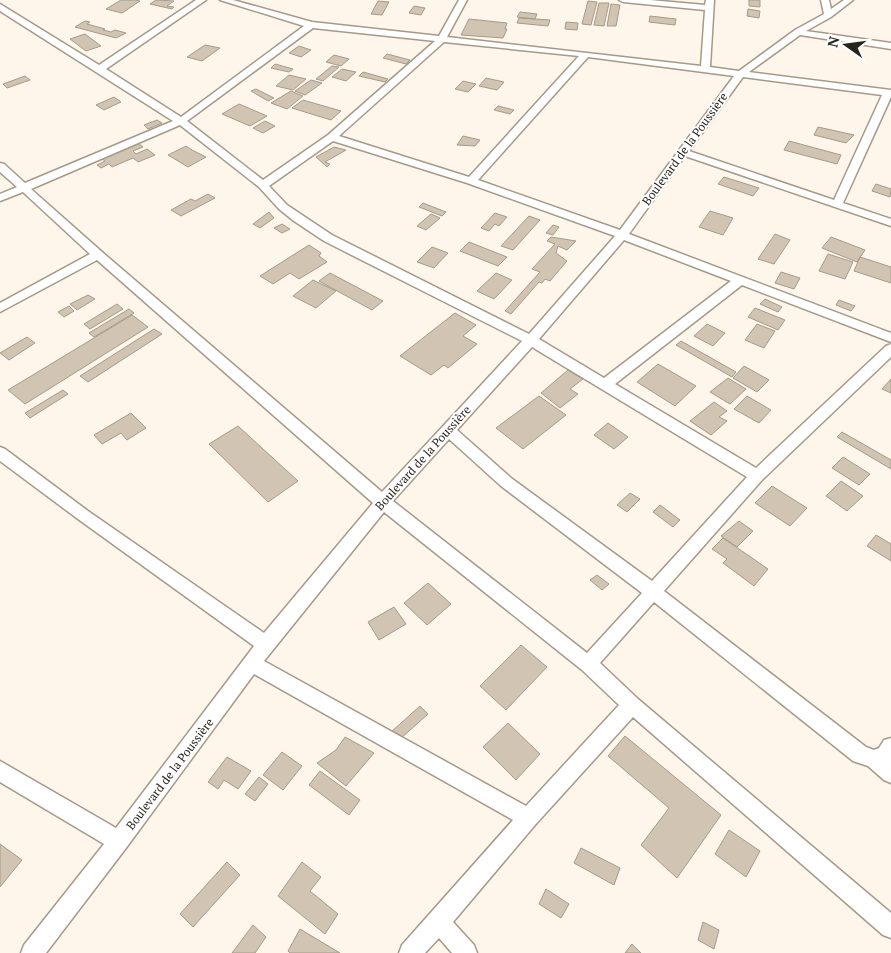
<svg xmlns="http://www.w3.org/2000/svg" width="891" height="953" viewBox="0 0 891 953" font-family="'PT Serif',serif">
	<rect width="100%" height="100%" fill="#fef6eb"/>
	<path fill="#d1c4b2" stroke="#a69a88" d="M121,0h15l4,1 -18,12 -16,-4z
		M156,0l18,1 -7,5 7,1 -2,2 -22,-5z
		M749,0h11v7l-11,-1z
		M378,1l11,1 -7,13 -11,-1z
		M588,1l9,1 -6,23 -9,-1z
		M599,3h10l-5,23 -10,-1z
		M611,4l9,1 -4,21h-9z
		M414,6l11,2 -4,7 -12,-2z
		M748,9l12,2 -1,7 -12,-2z
		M520,12l17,2 -2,5 -18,-2z
		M650,16l26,3 -1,6 -26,-3z
		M519,18l31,2 -2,6 -31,-3z
		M469,19l38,4 -2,6h2l-4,9 -42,-3z
		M85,21l5,1 -3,2 18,5 -2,1 8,2 4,-2 11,3 -10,5 -41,-11z
		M566,22l12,1 -1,7 -12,-1z
		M85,34l16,12 -15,5 -16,-12z
		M205,45l15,3 -18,13 -15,-4z
		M299,46l12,4 -10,7 -12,-4z
		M387,54l23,6 -4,4 -23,-6z
		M334,55l15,4 -8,7 -15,-4z
		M275,64l18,5 -4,3 -18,-4z
		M332,66l7,1 -16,14 -7,-2z
		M342,69l14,3 -10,9 -14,-4z
		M363,72l25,7 -3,3 -26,-6z
		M289,75l17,4 -13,11 -17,-4z
		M25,76l5,4 -23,8 -4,-4z
		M486,78l18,4 -7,8 -18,-4z
		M311,80l11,3 -17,12 -10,-4z
		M463,81l13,3 -8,8 -13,-3z
		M256,89l18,9 -6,3 -17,-10z
		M291,91l12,5 -16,13 -16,-6z
		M114,97l7,5 -17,8 -8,-5z
		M303,100l38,11 -10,9 -39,-12z
		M239,104l28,12 -17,10 -28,-12z
		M498,106l16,4 -4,4 -16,-4z
		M157,120l5,3 -14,6 -4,-4z
		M265,121l10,5 -12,7 -10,-5z
		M818,127l36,8 -8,8 -32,-8z
		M463,136l17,4 -5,6 -18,-1z
		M789,141l52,14 -4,9 -53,-14z
		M138,143l5,4 -10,4 3,3 11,-5 8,6 -17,7 -5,-4 -21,9 -3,-3 -8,4 -4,-3 8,-4 -3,-2z
		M186,146l6,4 14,7 -18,10 -20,-12z
		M334,147l12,3 -21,12 5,2 -3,3 -11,-10z
		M724,177l35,11 -6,8 -35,-12z
		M876,184l15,5 -1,8 -18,-6z
		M208,194l7,4 -34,18 -10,-6 20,-11 4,2z
		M423,203l23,9 -4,4 -23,-9z
		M710,211l23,7 -10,17 -24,-8z
		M269,212l5,6 -14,10 -7,-4z
		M495,213l12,4 -8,9 -4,-2 -6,7 -8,-3z
		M431,214l9,4 -14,12 -9,-4z
		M529,216l11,4 -27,30 -12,-4z
		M282,224l8,5 -8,4 -8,-5z
		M553,225l6,2 -6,8 -7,-2z
		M775,234l15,6 -16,24 -16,-5z
		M551,237l25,4 -9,9 -9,-4 -2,7 11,8 -17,20 -5,-2 -3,4 -3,-1 -28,32 -6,-3 35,-39 -8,-3 23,-25 -8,-3z
		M831,237l34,13 -8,12 -35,-14z
		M469,242l38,15 -9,9 -38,-15z
		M309,245l12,8 -2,3 8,6 -28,17 -9,-6 -17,11 -13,-8z
		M432,247l16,6 -14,15 -17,-6z
		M828,254l25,8 -8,17 -26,-8z
		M860,257l31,10v16l-37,-12z
		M781,272l19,6 -6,11 -19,-6z
		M330,273l53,28 -11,9 -53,-29z
		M496,273l16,7 -18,19 -17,-8z
		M313,280l23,11 -20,17 -23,-12z
		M88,295l7,4 -18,11 -7,-6z
		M765,299l17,8 -4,5 -18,-8z
		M839,300l16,6 -4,5 -15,-6z
		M117,304l6,5 -33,20 -6,-5z
		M69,306l5,5 -10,6 -6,-5z
		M755,308l30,12 -7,10 -30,-13z
		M129,309l5,4 -40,24 -5,-4z
		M455,313l21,12 -13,11 14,8 -29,24 -4,-3 -13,10 -31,-19z
		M132,315l16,12 -123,77 -17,-14z
		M707,324l18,9 -12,13 -19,-10z
		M757,324l18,7 -11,17 -19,-8z
		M154,329l8,5 -74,48 -8,-6z
		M27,337l8,6 -26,17 -9,-7z
		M681,341l55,31 -4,5 -56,-32z
		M658,364l38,22 -21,20 -38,-24z
		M744,366l25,14 -12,12 -24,-14z
		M568,370l15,9 -13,10 8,5 -18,14 -19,-15z
		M728,378l18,11 -16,15 -20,-12z
		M891,379v14l-9,-4z
		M63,390l5,4 -38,24 -5,-5z
		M539,396l27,19 -43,34 -27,-21z
		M747,396l24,14 -12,13 -25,-14z
		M714,402l13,9 -8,6 8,4 -16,14 -21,-14z
		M131,413l15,15 -19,12 -6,-7 -19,11 -8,-9z
		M608,423l20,14 -14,12 -20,-14z
		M238,426l60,55 -30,21 -59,-58z
		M842,432l49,28v9l-54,-32z
		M843,457l27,17 -11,11 -27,-17z
		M841,481l22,15 -16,15 -21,-15z
		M772,486l35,22 -17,18 -35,-23z
		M630,493l10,6 -13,13 -10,-7z
		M660,505l20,15 -7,7 -20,-15z
		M739,521l14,10 -16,16 -16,-11z
		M876,535l15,9v17l-24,-15z
		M723,538l45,31 -14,17 -31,-23 4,-4 -15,-10z
		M597,575l12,9 -7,6 -12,-10z
		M428,583l23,21 -24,21 -23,-22z
		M394,607l12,17 -27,16 -11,-18z
		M521,645l26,22 -41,43 -26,-24z
		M420,706l8,8 -29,26 -8,-8z
		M508,723l32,31 -24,26 -33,-33z
		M625,736l96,79 -44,63 -36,-33 28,-37 -61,-52z
		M345,737l29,16 -28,33 -29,-23 19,-13z
		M282,752l20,14 -19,24 -20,-15z
		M227,757l24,14 -13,18 -14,-9 -6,9 -10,-7z
		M320,771l40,29 -11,15 -40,-30z
		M259,777l9,7 -13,17 -10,-7z
		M729,830l31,21 -14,26 -31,-23z
		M0,844l22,16 -22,27z
		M581,848l39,20 -6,17 -40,-22z
		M227,862l13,13 -47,52 -13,-13z
		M302,862l19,15 -11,14 28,23 -13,20 -47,-38z
		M546,889l23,15 -8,14 -22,-14z
		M703,922l16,8 -5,19 -16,-9z
		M253,925l13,12 -11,16h-23z
		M300,929l40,24h-50l-2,-2z
		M632,944l9,9h-16z"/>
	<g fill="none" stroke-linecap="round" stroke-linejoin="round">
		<defs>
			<path id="minor" d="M196,0h10l-100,69 75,48 123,-91 -84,-26h13l79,22 127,14 20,-36h8l-20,37 254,29 4,-56 -82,-8 -4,-2h31l55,5 1,-5h8l-4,67 29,4 56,-41 29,-16 -3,-14h8l2,9 13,-9h9l-22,17 -25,14 85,12v6l-91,-14 -51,37 142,18v7l-48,106 48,16v7l-206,-70 -56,78 262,99v9l-149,-57 -127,99 141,84 130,-122 5,-2v13l-129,123 -98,111 202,156 8,3 5,-2 5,-8 7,-2v45l-7,-3 -16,-14 -15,-5 -199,-159 -54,61 38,36 253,214v25l-8,-3 -250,-218 -98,108 -82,97 21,23 3,8h-25l-13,-15 -14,15h-26l3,-8 111,-125 -259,-146 -128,174 -80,105h-25l3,-8 80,-101 -104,-62v-21l116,67 138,-182 -176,-127 -78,-58v-14l5,2 83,62 176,122 109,-130 -276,-243 -97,52v-9l90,-49 -67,-62 -23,9v-7l17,-7 -17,-15v-9l4,1 21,19 148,-62 -173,-110v-7l99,61zM313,28l122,13 -107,94 -65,45 -76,-59zM444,42l135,14 -110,121 -130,-41zM588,57l146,19 -114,154 -142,-50zM743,77l139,18 -48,105 -145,-49zM180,125l79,62 20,22 15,12 30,20 198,100 -140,151 -280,-240 -71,-63zM333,141l134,42 148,53 -86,98 -197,-99 -45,-30 -18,-19zM624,240l107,41 -127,97 -65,-39zM532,347l215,130 -95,104 -141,-103 -54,-48zM449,439l52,47 141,107 -55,60 -194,-152zM384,512l198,158 37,35 -93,101 -262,-145z"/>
		</defs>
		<use href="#minor" stroke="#a69988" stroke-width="3"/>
		<use href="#minor" fill="#fff" fill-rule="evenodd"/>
	</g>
	<g text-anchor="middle" stroke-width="4" stroke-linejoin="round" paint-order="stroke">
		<g font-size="12" fill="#29251e" stroke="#fff">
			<text transform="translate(685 149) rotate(-54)" y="4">Boulevard de la Poussière</text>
			<text transform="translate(423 458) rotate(-48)" y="4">Boulevard de la Poussière</text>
			<text transform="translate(170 774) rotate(-53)" y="4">Boulevard de la Poussière</text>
		</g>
	</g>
	<g transform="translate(846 45) rotate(284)" stroke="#ffffff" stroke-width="4" paint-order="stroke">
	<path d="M0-4L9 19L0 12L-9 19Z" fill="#29251e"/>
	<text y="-8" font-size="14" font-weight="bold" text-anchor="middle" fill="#29251e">N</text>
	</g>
</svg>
